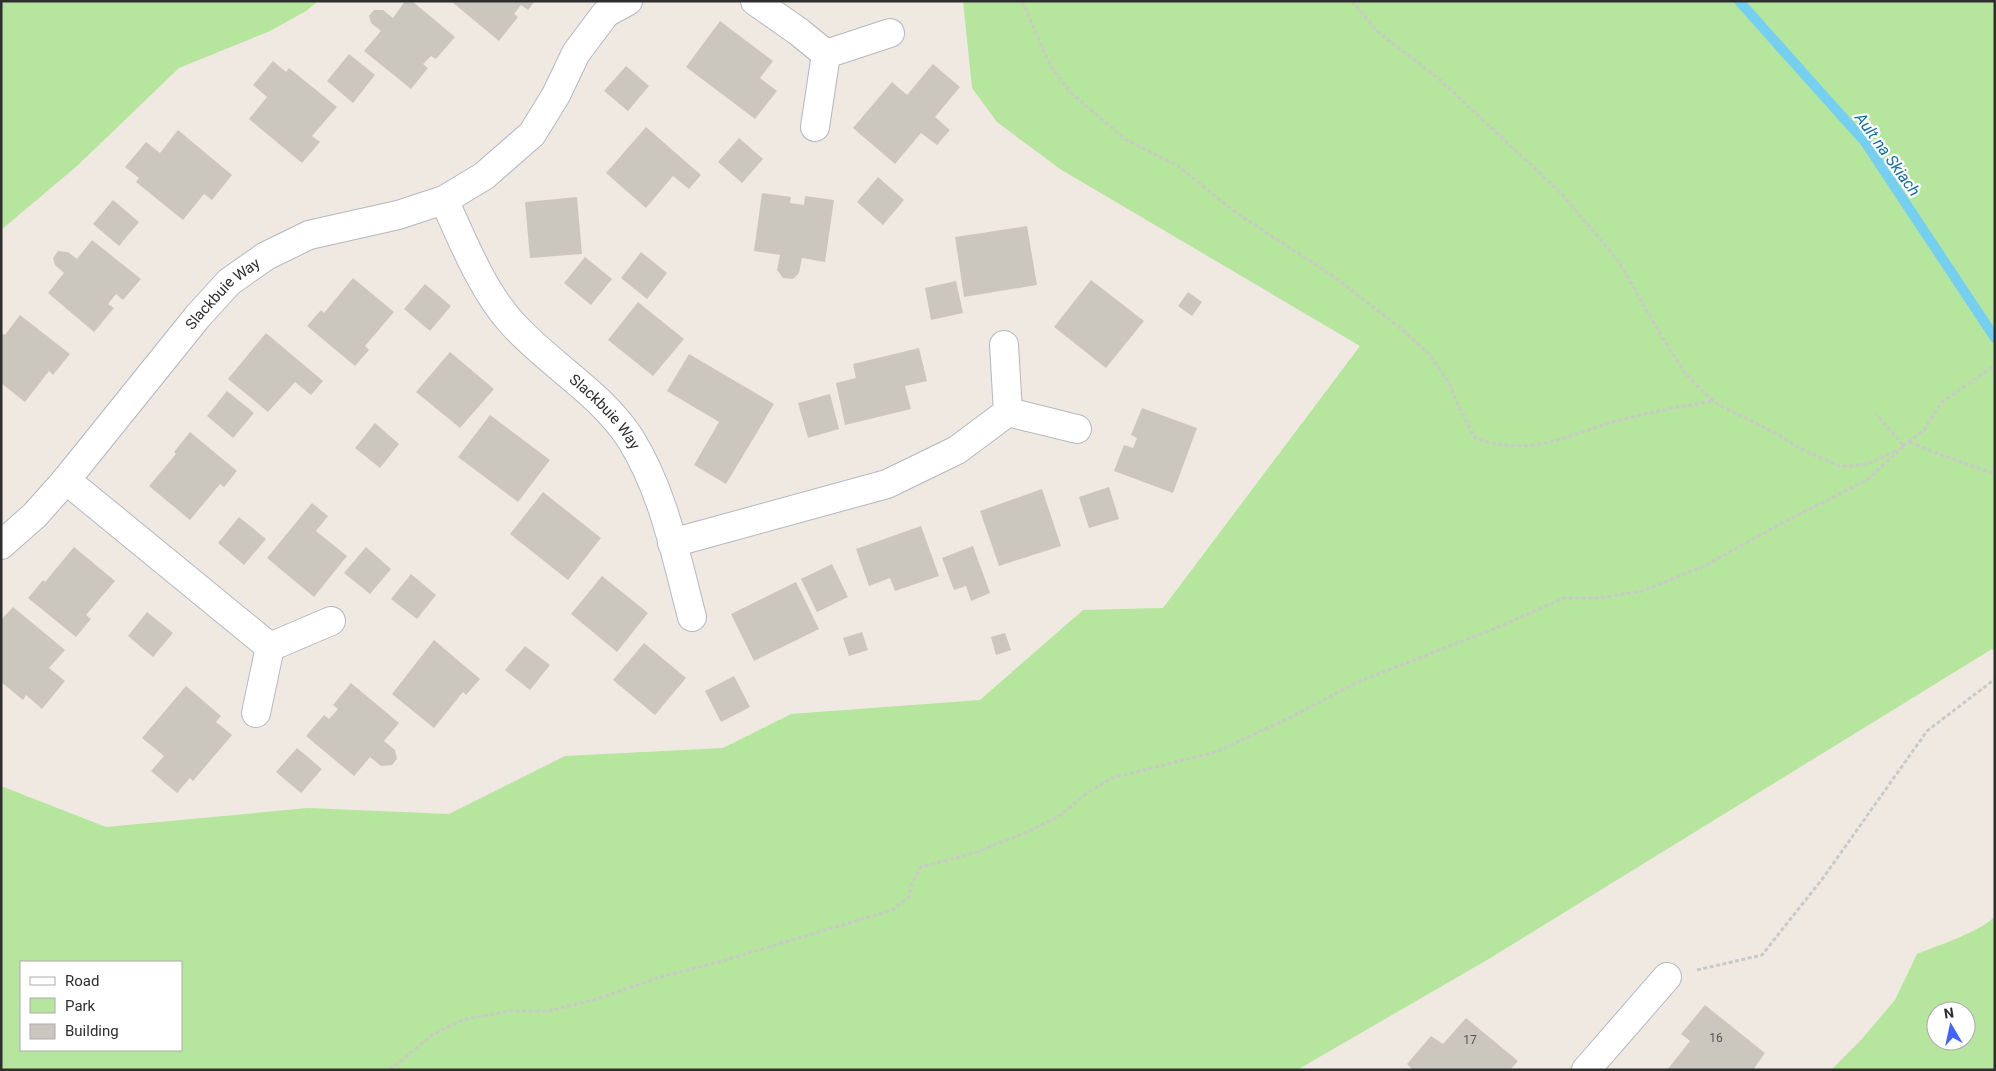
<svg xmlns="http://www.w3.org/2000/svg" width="1996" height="1071" viewBox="0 0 1996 1071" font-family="Roboto,sans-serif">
	<rect width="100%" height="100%" fill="#efe9e1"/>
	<path fill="#b6e59e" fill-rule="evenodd" d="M1,1h317l-12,10 -36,20 -91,37 -102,98 -76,64z
		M963,1h1032v651l-3,-3 -505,311 -190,110h-1296v-284l105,41 202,-19 141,6 116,-58 158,-8 68,-34 189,-14 103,-90 80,-2 197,-262 -300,-177 -63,-47 -25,-34zM181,962v88h-160v-88z
		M1995,916v154h-164l30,-30 34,-40 22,-46c19,-8 66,-23 78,-38zM1936,1011h30v30h-30z"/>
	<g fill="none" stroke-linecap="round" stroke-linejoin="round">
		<path stroke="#75cff0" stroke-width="10" d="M1739,1l126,141 130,196"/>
	</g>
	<path fill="#cbc7bf" d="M405,1h7l43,36 -19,22 -5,-3 -8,8 5,4 -17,21 -47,-38 17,-20 -10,-8 -2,-7 5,-6h9l10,8z
		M453,1h82l-7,9 -7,-5 -7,9 4,3 -19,24 -47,-39z
		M720,21l53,40 -13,17 17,13 -22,28 -69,-52z
		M349,54l26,21 -22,28 -26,-22z
		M273,61l13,11 3,-4 48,39 -25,29 8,6 -18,21 -53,-44 18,-22 -14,-12z
		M933,64l27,23 -25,30 15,13 -13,15 -16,-12 -26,31 -42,-36 39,-46 15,13z
		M626,66l23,20 -21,25 -24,-20z
		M646,127l55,48 -12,14 -16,-13 -27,32 -40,-35z
		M178,130l54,45 -20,25 -8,-6 -21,26 -47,-38 3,-4 -14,-11 21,-25 14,11z
		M739,138l24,21 -21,24 -24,-21z
		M878,177l26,23 -21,25 -26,-23z
		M762,193l29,4 -1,6 14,2 1,-9 29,4 -9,62 -23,-4 -3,15 -6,6 -10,-1 -6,-8 3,-15 -26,-4z
		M577,197l5,57 -52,4 -5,-56z
		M113,200l26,22 -20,24 -26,-22z
		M1027,226l10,59 -73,12 -9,-60z
		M92,240l49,39 -18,21 -7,-6 -8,10 6,4 -20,24 -46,-39 16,-20 -9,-8 -2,-7 5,-7 10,1 9,7z
		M641,252l26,21 -20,26 -26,-21z
		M585,257l27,22 -21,26 -27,-22z
		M353,278l41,34 -29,34 4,4 -14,16 -48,-40 14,-16 3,3z
		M1091,280l53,41 -38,47 -52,-41z
		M956,281l7,32 -32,7 -6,-32z
		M425,284l26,22 -21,25 -26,-22z
		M1188,292l14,10 -10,14 -14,-10z
		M638,302l46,37 -31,37 -45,-36z
		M20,315l50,39 -17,21 -4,-4 -24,31 -24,-19v-50l4,2z
		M266,333l57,48 -12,14 -16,-13 -27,30 -40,-33z
		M919,348l8,33 -22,5 6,23 -66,16 -9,-42 20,-5 -3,-14z
		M450,352l44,37 -34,39 -44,-36z
		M689,354l85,50 -48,80 -32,-19 25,-43 -52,-31z
		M227,391l27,22 -21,25 -26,-22z
		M830,394l9,35 -31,9 -10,-35z
		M1142,408l55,20 -24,65 -59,-22 10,-26 9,3 4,-10 -6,-3z
		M490,415l60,45 -32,42 -60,-45z
		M375,423l24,21 -19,24 -25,-20z
		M190,432l47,39 -13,16 -4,-3 -30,36 -41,-34 27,-32 -2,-2z
		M1109,487l10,32 -30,9 -10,-31z
		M1042,489l19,57 -62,20 -19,-55z
		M543,492l58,46 -33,42 -58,-46z
		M312,503l16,13 -12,15 31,25 -33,41 -47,-39z
		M239,517l27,22 -22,26 -26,-22z
		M921,526l18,50 -44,15 -5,-13 -21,8 -13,-37z
		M973,546l17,47 -19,8 -5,-15 -12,4 -12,-32z
		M74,547l41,34 -29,34 5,4 -15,18 -48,-39 15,-18 2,2z
		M366,547l25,22 -21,25 -26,-21z
		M832,564l16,33 -31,15 -16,-33z
		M411,574l25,21 -19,24 -26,-20z
		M602,576l46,37 -31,39 -46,-38z
		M796,582l23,47 -65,32 -23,-47z
		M13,607l52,43 -16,18 16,13 -23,28 -16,-14 -3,5 -22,-18v-62z
		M147,612l26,21 -20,24 -25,-21z
		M862,632l6,18 -19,6 -6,-18z
		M1005,633l6,17 -15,5 -5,-18z
		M434,640l46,39 -14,16 -3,-3 -29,36 -42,-34z
		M644,643l42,35 -31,37 -42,-35z
		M525,646l25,19 -20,25 -25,-20z
		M734,676l16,31 -29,15 -16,-31z
		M351,683l48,40 -15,18 11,9 2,9 -5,6 -11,1 -11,-9 -16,19 -48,-40 18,-21 5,4 9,-10 -5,-4z
		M186,686l35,30 -5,6 16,13 -39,46 -3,-3 -13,15 -26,-22 13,-15 -22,-18z
		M297,748l25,21 -21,24 -25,-21z
		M1705,1005l60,48 -12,17h-86l23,-29 -9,-7z
		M1466,1018l52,43 -8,9h-97l-6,-6 24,-28 12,8z"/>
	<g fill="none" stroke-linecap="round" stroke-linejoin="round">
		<defs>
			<g id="minor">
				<path d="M755,1l44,31 27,22"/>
				<path d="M815,127l11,-73 64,-21"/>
				<path id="s1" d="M444,200c18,39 38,90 67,122 37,42 88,69 119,116 34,54 46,119 62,179"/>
				<path d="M1008,412l69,17"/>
				<path d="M66,480l204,167"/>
				<path d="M672,543l215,-59 70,-34 51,-38 -4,-67"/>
				<path id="s2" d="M1,545l34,-30 31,-35 132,-164 31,-34 37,-26 43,-21 89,-20 46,-15 40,-24 48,-42 24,-39 20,-42 30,-40 22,-12"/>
				<path d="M256,713l14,-66 61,-26"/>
				<path d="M1586,1070l81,-93"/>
			</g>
		</defs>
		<use href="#minor" stroke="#b4b7c1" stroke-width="30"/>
		<path stroke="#c9c9c9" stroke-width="3" stroke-dasharray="4 2.5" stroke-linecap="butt" d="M1022,1l28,64 20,27 55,47 53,27 60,48 95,62 65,50 31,28 19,27 11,26 16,31c57,20 91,-3 145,-18 31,-8 63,-14 94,-19
			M1352,1l26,31 60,46 123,115 58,69 43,75 23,36 16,17 18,15 58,29 22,14 40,18h13l18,-3 27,-13
			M1,7l6,-6
			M1910,442l23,10 62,22
			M1903,446l21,-16 18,-28 53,-37
			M1697,970l65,-15 61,-77 104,-147 68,-52
			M390,1070l42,-35 30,-15 48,-9h39l45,-11 67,-23 58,-15 173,-52 16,-12 4,-15 9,-16 53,-14 53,-21 31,-15 30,-25 24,-14 104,-26 71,-33 73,-38 134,-52 70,-31h34l44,-7 62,-25 82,-45 81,-41 37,-34 -28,-32"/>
		<use href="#minor" stroke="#fff" stroke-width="28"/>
	</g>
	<g text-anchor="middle" stroke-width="4.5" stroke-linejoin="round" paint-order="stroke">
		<g font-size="12" fill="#555452">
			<text x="1716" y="1042">16</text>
			<text x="1470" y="1044">17</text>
		</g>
		<g font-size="15" fill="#2e2e2e" stroke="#fff">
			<text dy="5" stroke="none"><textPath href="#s2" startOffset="336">Slackbuie Way</textPath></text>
			<text dy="5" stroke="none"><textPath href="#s1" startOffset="270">Slackbuie Way</textPath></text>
		</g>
		<g font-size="16" font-style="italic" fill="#0d6fa3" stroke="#fff">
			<text transform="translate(1888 154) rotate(54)" y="6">Ault na Skiach</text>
		</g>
	</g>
	<rect width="1996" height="1071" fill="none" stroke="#2e2e2e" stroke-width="5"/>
	<rect x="20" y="961" width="162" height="90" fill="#ffffff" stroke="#ababab"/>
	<rect x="30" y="977" width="25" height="8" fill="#ffffff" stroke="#ababab"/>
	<text x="65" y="986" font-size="15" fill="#2e2e2e">Road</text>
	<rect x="30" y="998" width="25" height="15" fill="#b6e59e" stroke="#ababab"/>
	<text x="65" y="1011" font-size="15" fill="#2e2e2e">Park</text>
	<rect x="30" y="1024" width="25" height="15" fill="#cbc7bf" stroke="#ababab"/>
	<text x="65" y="1036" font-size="15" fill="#2e2e2e">Building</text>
	<g transform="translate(1951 1026) rotate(351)"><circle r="24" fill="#ffffff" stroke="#ababab"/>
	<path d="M0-4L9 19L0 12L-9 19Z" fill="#4264fb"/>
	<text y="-8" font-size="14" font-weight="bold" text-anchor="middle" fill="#2e2e2e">N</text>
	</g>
</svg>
